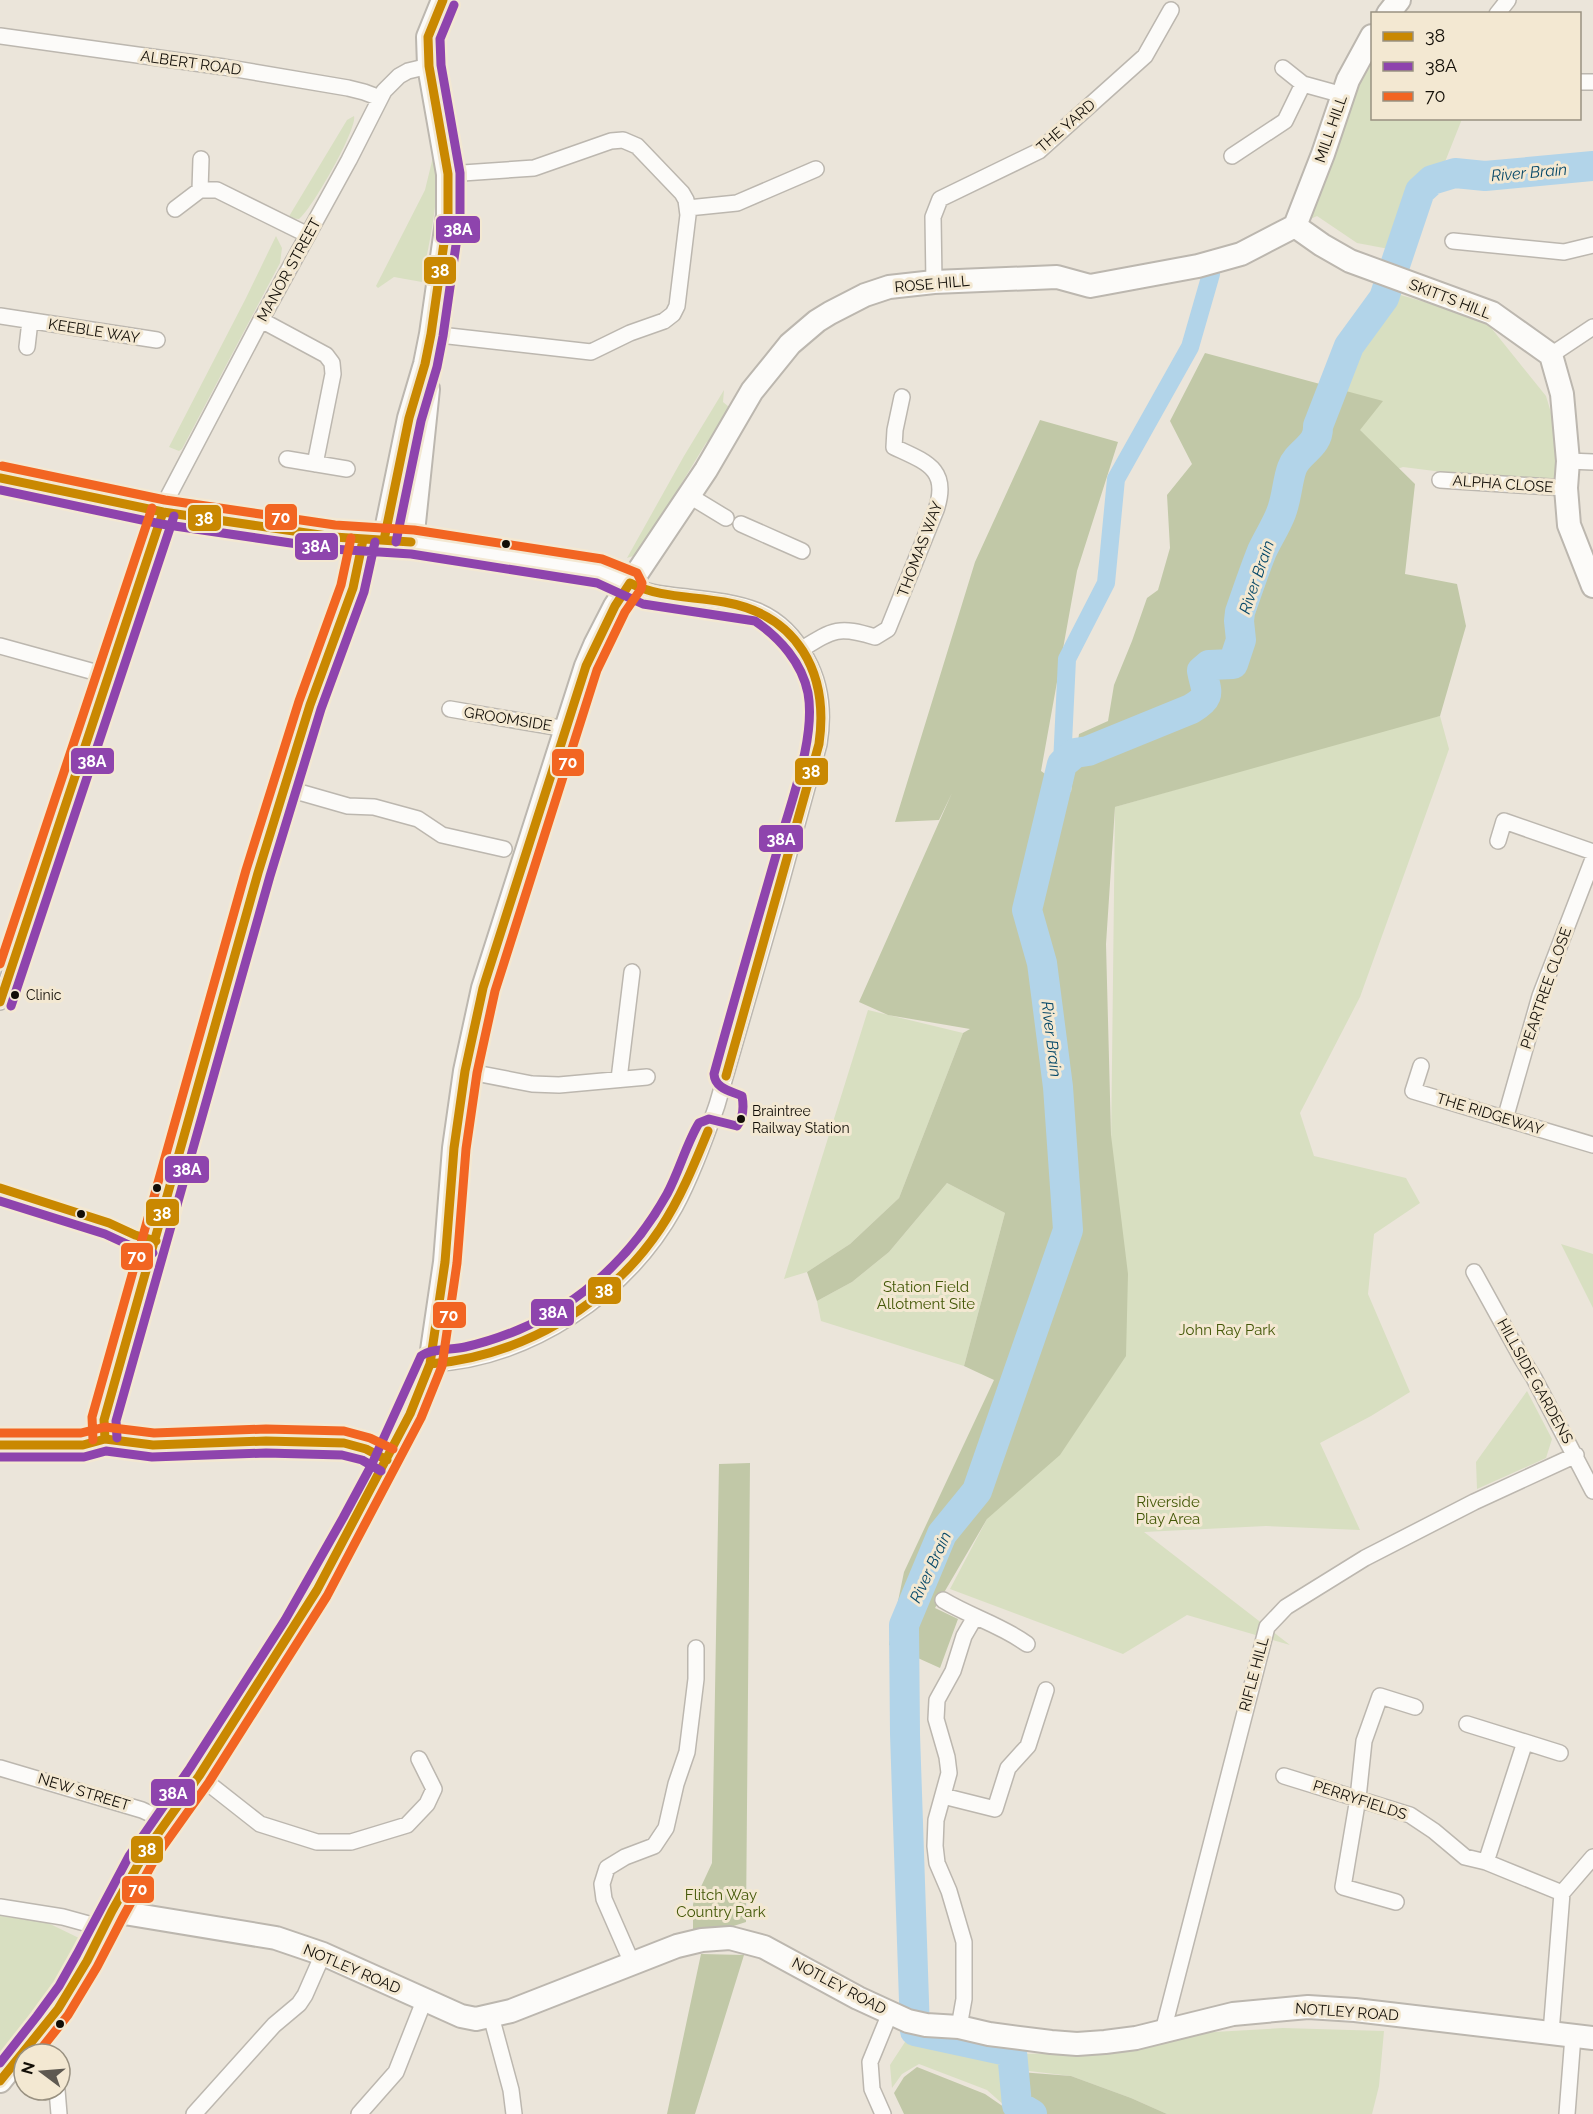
<svg xmlns="http://www.w3.org/2000/svg" width="1593" height="2114" viewBox="0 0 1593 2114" font-family="Raleway,sans-serif">
	<rect width="100%" height="100%" fill="#ebe5da"/>
	<path fill="#d8dfc1" d="M1372,63v55l90,1 -23,58 -31,15 -19,57 -32,-6 -40,-27 -22,10 57,-128z
		M354,116c4,12 -43,95 -55,103l-11,-1 59,-98z
		M433,157c11,29 -6,93 -11,125l-28,-5 -16,11 -2,-2 49,-96z
		M276,236l6,12 -2,15 -98,186 -3,2 -10,-4 77,-149z
		M1397,294l87,25 62,77 6,20 5,65 -52,-1 -102,-13 -35,12 -47,-27 25,-78z
		M724,390l-1,12 6,5h3l-13,25 -13,11 -34,56 -22,43 -17,14 -6,2 57,-102z
		M1440,716l9,33 -8,23 -81,225 -60,116 14,43 92,22 14,25 -46,31 -6,60 42,98 -39,24 -51,27 40,87 -94,-4 -122,6 146,113 -103,-30 -64,39 -173,-65 37,-70 123,-284 5,-428 298,-86z
		M868,1010l95,23 -64,165 -49,46 -43,28 -23,7z
		M947,1183l58,30 -41,153 -143,-45 -4,-20 35,-19 37,-30z
		M1561,1244l32,10v54z
		M1527,1391l25,48 -6,19 -69,31 -1,-27z
		M0,1916l48,7 31,15 3,10 -42,69 -40,49z
		M1283,2028l101,3 -5,55 -7,28h-205l-36,-16 -60,-22 -50,-6v-16l78,-2 97,-19z
		M912,2038l95,21 7,48 11,7h-11l-27,-24 -68,-26 -17,10 -10,14 -2,-23 15,-23z"/>
	<path fill="#c1c8a7" d="M1205,353l178,48 -23,29 55,54 -10,90 52,10 9,42 -26,90 -325,91 -9,137 5,191 17,139 -2,82 -66,99 -73,64 -52,89 23,11 -18,49 -51,-23 15,-73 90,-192 -30,-14 41,-153 -58,-30 -58,69 -37,30 -35,19 -10,-29 43,-28 49,-46 64,-165 7,-4 -82,-14 -29,-13 93,-209 -13,27 -44,2 80,-260 65,-142 78,22 -41,129 -36,200 30,21 8,-58 29,-13 6,-36 18,-44 15,-43 11,-8 12,-42 -3,-53 25,-31 -22,-43z
		M750,1463l-4,459 -53,17v-35l19,-41 7,-399z
		M701,1954l43,1 -49,159h-28z
		M917,2067l68,27 29,20h-110l-10,-21 10,-16z
		M1020,2072l51,4 60,22 36,16h-125l-20,-13z"/>
	<g fill="none" stroke-linecap="round" stroke-linejoin="round">
		<path stroke="#b2d4e9" stroke-width="18" d="M1062,764l5,-105 39,-76 10,-104 74,-132 21,-73"/>
		<path stroke="#b2d4e9" stroke-width="30" d="M1032,2114l-15,-9 -5,-53 -97,-21 -10,-297 -1,-109 38,-91 35,-43 91,-261 -10,-143 -16,-124 -15,-53 35,-146 13,-11 13,-2 103,-42c22,-13 15,-17 11,-38l7,-6 24,-1 8,-24 -2,-19 1,-9c7,-20 14,-41 22,-61 6,-13 14,-25 19,-38 6,-15 6,-31 11,-45 6,-17 27,-21 26,-42l31,-80 35,-48 36,-107 12,-11 23,-7 30,3 108,-10"/>
		<defs>
			<path id="street" d="M1497,14l11,-14
				M0,36l224,31 124,21 16,4 16,6
				M1283,68l20,16
				M1580,82h13
				M1232,156l53,-35 18,-37 40,11
				M200,190l1,-31
				M688,208l49,-5 79,-34
				M175,209l25,-19h17l91,45
				M1453,241l111,11 29,-7
				M934,282l-1,-65 7,-18 99,-48 106,-95 26,-46
				M0,316l157,24
				M261,320l65,35 6,8 1,11 -18,90
				M431,334l160,18 39,-19 34,-12 9,-7 4,-8 11,-91 -2,-15 -4,-7 -45,-47 -14,-6 -12,1 -77,27 -86,6
				M27,347l3,-26
				M1551,355l42,-28
				M287,459l60,10
				M1568,461l25,1
				M1440,480l126,8
				M169,495l92,-175 88,-160 35,-69 15,-15 9,-5 21,-5
				M688,495l38,23
				M741,524l61,27
				M0,646l109,30
				M802,649c32,-20 37,-23 73,-12l13,-8 48,-119c14,-41 -10,-48 -42,-63l1,-17 7,-33
				M450,709l116,20
				M285,788l63,18 26,1 44,12 24,16 62,14
				M1498,841l6,-20 89,31
				M0,1002l163,-490
				M1421,1066l-8,25 180,54
				M465,1071l67,13 27,1 88,-8
				M619,1079l13,-107
				M1505,1119l35,-123 53,-137
				M1474,1272l48,87 12,19 59,113
				M430,1364c99,-5 197,-70 245,-157 17,-32 30,-67 42,-102l59,-204 43,-157c5,-30 3,-58 -12,-85 -27,-52 -66,-56 -120,-62 -24,-3 -36,-2 -57,-14
				M105,1439l-1,-19 154,-547 52,-168 43,-117 10,-48
				M0,1445h83l22,-6 48,6 113,-4 78,2 22,6 21,11
				M943,1600c28,17 58,25 84,44
				M1467,1724l58,18 -39,120
				M1525,1742l35,11
				M0,1768l142,42 24,11
				M199,1776l61,48 57,18h34l56,-17 20,-21 7,-15 -15,-30
				M1284,1776l126,39 24,16 31,26 21,5 76,31
				M943,1796l52,13 13,-41 20,-22 18,-56
				M1396,1902l-53,-15 15,-89 6,-57 16,-45 35,11
				M0,1907l63,10 40,11
				M632,1963l-28,-64 -2,-15 5,-16 18,-11 29,-11 12,-18 10,-44 11,-32 9,-73v-31
				M491,2016l20,74 3,24
				M959,2027l5,-28v-57l-15,-51 -12,-28 -2,-17 1,-26 13,-47 -2,-16 -11,-38 1,-19 16,-29 11,-35 11,-19
				M1163,2031l104,-404 19,-20 79,-49 109,-56 102,-47
				M1551,2033l11,-140 31,-36
				M57,2090l2,24
				M194,2114l80,-89 25,-21 6,-9 18,-41
				M359,2114l37,-42 28,-71
				M883,2114l-11,-25 -2,-27 20,-49
				M1567,2114l6,-78"/>
			<path id="secondary" d="M1388,14l11,-14
				M1295,226l27,19 28,16 142,52 59,42 11,39 6,67 -2,27 3,37 24,61
				M1295,226l28,-72 25,-74 24,-44
				M0,478l163,34 171,25 78,5 188,29 30,12
				M384,540l25,-122 16,-54 6,-30 17,-119v-41l-19,-108 -1,-29 15,-37
				M412,542l16,-153
				M112,1911l164,27 47,16 138,62 15,3 35,-8 166,-65 25,-6 28,-2 34,9 94,51 50,23 18,4 33,2 30,7 62,8 26,2 28,-2 31,-4 97,-24 75,-7 47,3 238,28
				M0,2081l58,-72 29,-48 25,-50 35,-62 52,-73 118,-186 38,-69 55,-107 20,-50 15,-102 9,-114 11,-77 18,-83 103,-322 9,-21 20,-39 91,-136 46,-79 38,-47 27,-23 13,-8 35,-18 24,-8 45,-5 123,-5 33,9 108,-20 43,-12 54,-28"/>
		</defs>
		<use href="#street" stroke="#bcb7af" stroke-width="18"/>
		<use href="#secondary" stroke="#bcb7af" stroke-width="26"/>
		<use href="#street" stroke="#fcfbf9" stroke-width="15"/>
		<use href="#secondary" stroke="#fcfbf9" stroke-width="22"/>
		<defs>
			<path id="bus-1" d="M0,478l163,34 171,25 77,5
				M384,540l25,-122 16,-54 6,-30 17,-119v-41l-19,-108 -1,-29 15,-37
				M630,583c29,15 62,13 94,19 74,13 105,71 95,142l-93,332
				M0,1002l163,-490
				M0,1188l109,35 26,12 21,6
				M430,1364c92,-8 178,-58 230,-135 20,-30 34,-64 48,-98
				M105,1439l-1,-19 154,-547 52,-168 43,-117 10,-48
				M0,1445h83l22,-6 48,6 113,-4 78,2 22,6 21,11
				M0,2081l58,-72 29,-48 25,-50 35,-62 52,-73 118,-186 93,-176 20,-50 15,-102 9,-114 11,-77 18,-83 103,-322 29,-60 15,-23"/>
			<path id="bus-2" d="M0,490l161,34 171,25 79,5 186,29 46,21 112,17c25,17 47,42 53,72 8,45 -17,108 -29,152 -22,76 -44,152 -65,229 1,15 17,17 28,22 2,11 2,21 -5,30l-28,-7 -10,4c-12,19 -20,49 -32,71 -34,61 -85,109 -149,136 -17,7 -35,13 -53,17 -13,3 -34,1 -44,9l-50,110 -28,52 -58,102 -95,148 -61,88 -52,98 -18,32 -22,30 -37,47
				M396,542l25,-121 16,-54 6,-31 17,-119v-44l-19,-108 -1,-26 14,-34
				M11,1006l163,-490
				M0,1201l105,33 26,12 22,7
				M117,1438l-1,-17 154,-545 51,-167 43,-117 11,-50
				M0,1457h84l22,-6 46,6 114,-4 76,2 20,5 19,11"/>
			<path id="bus-3" d="M2,466l163,34 170,25 79,5 188,29 35,14 5,10 -1,6 -16,23 -28,58 -102,321 -18,82 -11,76 -9,114 -15,103 -21,52 -94,178 -118,186 -52,73 -34,62 -26,50 -29,48 -31,39
				M0,964l152,-456
				M0,1433h81l24,-6 49,6 112,-4 78,2 26,7 23,11
				M93,1440l-1,-23 154,-547 53,-169 42,-116 10,-47"/>
		</defs>
		<use href="#bus-1" stroke="#f3e8d2" stroke-width="14"/>
		<use href="#bus-2" stroke="#f3e8d2" stroke-width="14"/>
		<use href="#bus-3" stroke="#f3e8d2" stroke-width="14"/>
		<use href="#bus-1" stroke="#c98801" stroke-width="9"/>
		<use href="#bus-2" stroke="#8e44ad" stroke-width="9"/>
		<use href="#bus-3" stroke="#f26522" stroke-width="9"/>
	</g>
	<g fill="#120e07" stroke="#f3e8d2" stroke-width="2">
		<circle cx="506" cy="544" r="5"/>
		<circle cx="15" cy="995" r="5"/>
		<circle cx="741" cy="1119" r="5"/>
		<circle cx="157" cy="1188" r="5"/>
		<circle cx="81" cy="1214" r="5"/>
		<circle cx="60" cy="2024" r="5"/>
	</g>
	<g text-anchor="middle" stroke-width="6" stroke-linejoin="round" paint-order="stroke">
		<g font-size="14" fill="#120e07" stroke="#f3e8d2" text-anchor="start">
			<text x="26" y="1000">Clinic</text>
			<text x="752" y="1116">Braintree<tspan x="752" dy="17">Railway Station</tspan></text>
		</g>
		<g font-size="15" fill="#120e07" stroke="#f3e8d2">
			<text transform="translate(191 63) rotate(8)" y="5">ALBERT ROAD</text>
			<text transform="translate(1066 126) rotate(-41)" y="5">THE YARD</text>
			<text transform="translate(1331 129) rotate(-71)" y="5">MILL HILL</text>
			<text transform="translate(289 270) rotate(-61)" y="5">MANOR STREET</text>
			<text transform="translate(932 284) rotate(-5)" y="5">ROSE HILL</text>
			<text transform="translate(1450 299) rotate(21)" y="5">SKITTS HILL</text>
			<text transform="translate(94 331) rotate(9)" y="5">KEEBLE WAY</text>
			<text transform="translate(1503 484) rotate(4)" y="5">ALPHA CLOSE</text>
			<text transform="translate(920 549) rotate(-69)" y="5">THOMAS WAY</text>
			<text transform="translate(508 719) rotate(9)" y="5">GROOMSIDE</text>
			<text transform="translate(1546 988) rotate(-71)" y="5">PEARTREE CLOSE</text>
			<text transform="translate(1490 1114) rotate(17)" y="5">THE RIDGEWAY</text>
			<text transform="translate(1535 1381) rotate(61)" y="5">HILLSIDE GARDENS</text>
			<text transform="translate(1254 1674) rotate(-75)" y="5">RIFLE HILL</text>
			<text transform="translate(84 1792) rotate(17)" y="5">NEW STREET</text>
			<text transform="translate(1360 1800) rotate(18)" y="5">PERRYFIELDS</text>
			<text transform="translate(352 1969) rotate(23)" y="5">NOTLEY ROAD</text>
			<text transform="translate(839 1986) rotate(28)" y="5">NOTLEY ROAD</text>
			<text transform="translate(1347 2012) rotate(4)" y="5">NOTLEY ROAD</text>
		</g>
		<g font-size="15" fill="#445808" stroke="#f3e8d2">
			<text x="926" y="1292">Station Field<tspan x="926" dy="17">Allotment Site</tspan></text>
			<text x="1227" y="1335">John Ray Park</text>
			<text x="1168" y="1507">Riverside<tspan x="1168" dy="17">Play Area</tspan></text>
			<text x="721" y="1900">Flitch Way<tspan x="721" dy="17">Country Park</tspan></text>
		</g>
		<g font-size="16" font-style="italic" fill="#064868" stroke="#f3e8d2">
			<text transform="translate(1529 172) rotate(-5)" y="6">River Brain</text>
			<text transform="translate(1256 577) rotate(-71)" y="6">River Brain</text>
			<text transform="translate(1052 1039) rotate(83)" y="6">River Brain</text>
			<text transform="translate(930 1567) rotate(-65)" y="6">River Brain</text>
		</g>
	</g>
	<g stroke="#f3e8d2" stroke-width="2">
		<rect x="435" y="215" width="46" height="29" rx="6" fill="#8e44ad"/>
		<rect x="423" y="256" width="34" height="29" rx="6" fill="#c98801"/>
		<rect x="264" y="503" width="34" height="28" rx="6" fill="#f26522"/>
		<rect x="187" y="504" width="35" height="28" rx="6" fill="#c98801"/>
		<rect x="294" y="532" width="45" height="29" rx="6" fill="#8e44ad"/>
		<rect x="70" y="747" width="45" height="28" rx="6" fill="#8e44ad"/>
		<rect x="551" y="748" width="34" height="29" rx="6" fill="#f26522"/>
		<rect x="794" y="757" width="35" height="29" rx="6" fill="#c98801"/>
		<rect x="758" y="824" width="46" height="29" rx="6" fill="#8e44ad"/>
		<rect x="164" y="1155" width="46" height="29" rx="6" fill="#8e44ad"/>
		<rect x="145" y="1198" width="35" height="29" rx="6" fill="#c98801"/>
		<rect x="120" y="1242" width="34" height="29" rx="6" fill="#f26522"/>
		<rect x="587" y="1276" width="35" height="29" rx="6" fill="#c98801"/>
		<rect x="530" y="1298" width="45" height="29" rx="6" fill="#8e44ad"/>
		<rect x="432" y="1301" width="35" height="28" rx="6" fill="#f26522"/>
		<rect x="150" y="1778" width="46" height="29" rx="6" fill="#8e44ad"/>
		<rect x="130" y="1835" width="34" height="29" rx="6" fill="#c98801"/>
		<rect x="121" y="1875" width="34" height="29" rx="6" fill="#f26522"/>
	</g>
	<g font-size="16" text-anchor="middle" font-weight="bold" fill="#fff">
		<text x="458" y="235">38A</text>
		<text x="440" y="276">38</text>
		<text x="281" y="523">70</text>
		<text x="204" y="524">38</text>
		<text x="316" y="552">38A</text>
		<text x="92" y="767">38A</text>
		<text x="568" y="768">70</text>
		<text x="811" y="777">38</text>
		<text x="781" y="845">38A</text>
		<text x="187" y="1175">38A</text>
		<text x="162" y="1219">38</text>
		<text x="137" y="1262">70</text>
		<text x="604" y="1296">38</text>
		<text x="553" y="1318">38A</text>
		<text x="449" y="1321">70</text>
		<text x="173" y="1799">38A</text>
		<text x="147" y="1855">38</text>
		<text x="138" y="1895">70</text>
	</g>
	<rect x="1371" y="12" width="210" height="108" fill="#f3e8d2" stroke="#999181" stroke-width="1.5"/>
	<rect x="1383" y="32" width="30" height="9" fill="#c98801" stroke="#999181" stroke-width="1.5"/>
	<text x="1425" y="42" font-size="18" fill="#120e07">38</text>
	<rect x="1383" y="62" width="30" height="9" fill="#8e44ad" stroke="#999181" stroke-width="1.5"/>
	<text x="1425" y="72" font-size="18" fill="#120e07">38A</text>
	<rect x="1383" y="92" width="30" height="9" fill="#f26522" stroke="#999181" stroke-width="1.5"/>
	<text x="1425" y="102" font-size="18" fill="#120e07">70</text>
	<g transform="translate(42 2072) rotate(286)"><circle r="28" fill="#f3e8d2" stroke="#999181" stroke-width="1.5"/>
	<path d="M0-4.5L10 22L0 15L-10 22Z" fill="#5e5951"/>
	<text y="-9" font-size="16" font-weight="bold" text-anchor="middle" fill="#120e07">N</text>
	</g>
</svg>
